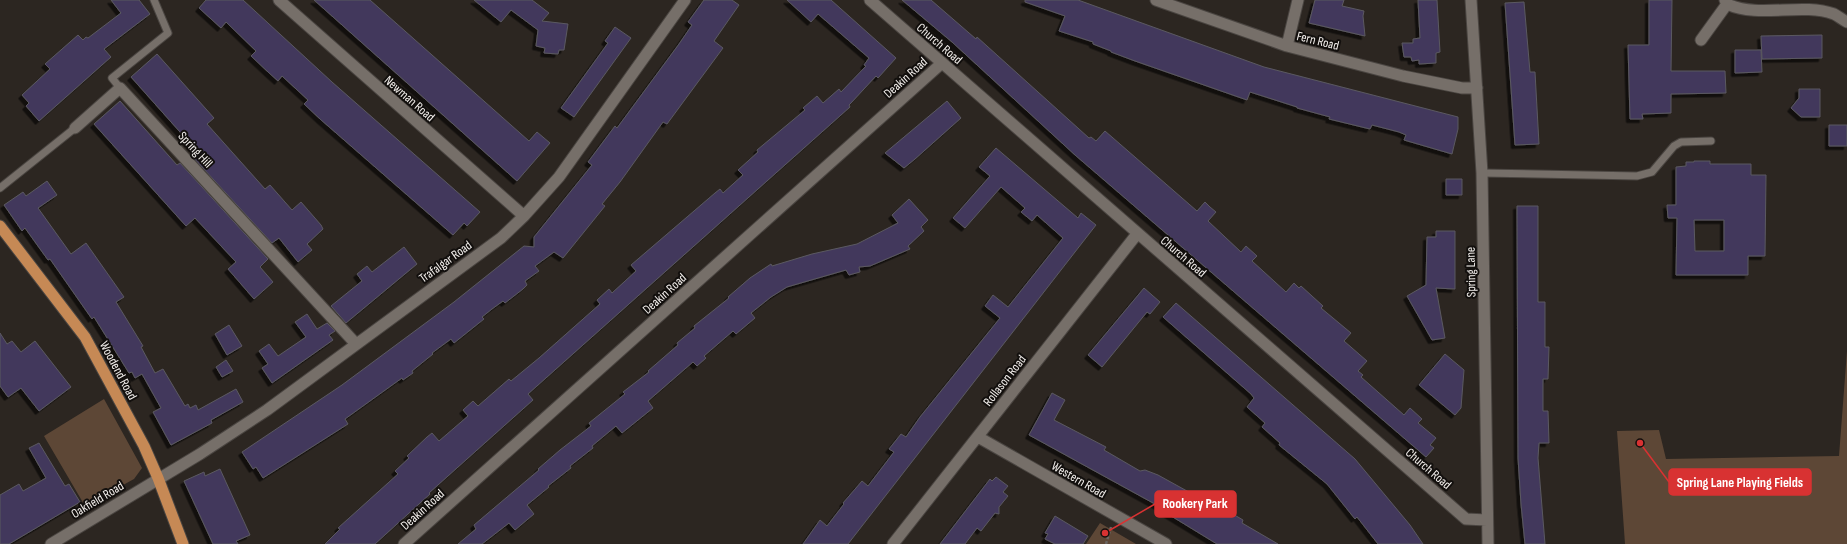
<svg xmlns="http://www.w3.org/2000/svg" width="1847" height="544" viewBox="0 0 1847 544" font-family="'Sofia Sans Condensed',sans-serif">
	<defs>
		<filter id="shadow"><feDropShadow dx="-3.5" dy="3.5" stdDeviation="0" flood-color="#0009"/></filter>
	</defs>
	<rect width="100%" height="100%" fill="#2c2621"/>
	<path fill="#5d4736" d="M1847,351v193h-222l-8,-113 42,-1 7,29 173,-3z
		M104,399l38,69 -8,11 -49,27 -41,-70z
		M1100,523l36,21h-50z"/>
	<path fill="#42395b" stroke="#5b5961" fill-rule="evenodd" filter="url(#shadow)" d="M111,0h28l11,14 -46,35 7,8 -72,64 -13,-15 3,-3 -7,-8 28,-26 -5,-5 33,-29 5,5 3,-3 2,1 33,-25z
		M206,0h37l89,82 148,130 -13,14 -3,-3 -11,12 -133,-116 -16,-15 4,-4 -26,-24 -4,5 -10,-9 -17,-16 5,-5 -30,-29 -5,6 -22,-20z
		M314,0h56l159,141 8,-9 13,11 -33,38z
		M474,0h58l17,13 -7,8 26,3 -4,26h-5l-1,4 -14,-1 1,-5 -9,-2 2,-16 -27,-20 -10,12z
		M704,0h28l7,5 -25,36 9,7 -56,76 -4,-2 -43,60 -18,22 3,2 -42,52 -9,-6 -19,14 4,5 -14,10 2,4 -4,4 -18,14 -2,-2 -11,8 -10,8 2,2 -30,24 -3,-4 -19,14 1,1 -21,17 1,2 -10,7 -1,-2 -57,41 3,5 -85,54 -7,-11 -3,2 -11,-17 100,-67 112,-83 70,-56 10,1v-10l58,-72 -4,-3 27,-36 2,2 62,-84 13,-19 -4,-3z
		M787,0h44l65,58 -18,20 -2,-2 -25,27 -2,2 1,2 -322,287 5,6 -104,93 1,1 -55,50h-50l15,-15 -2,-1 60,-54 -3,-3 14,-13 -2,-2 20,-19 5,-4 7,8 29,-25 -5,-6 10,-9 5,5 31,-27 2,2 28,-23 61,-54 -3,-4 12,-11 3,4 24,-22 -5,-6 84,-72 5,-4 3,4 20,-18 -5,-5 20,-18 -1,-2 48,-40 -2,-2 14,-12 6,7 16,-14 2,3 25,-26 -2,-1 5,-7 -51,-44 -7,8z
		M902,0h29l45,39 1,-2 112,101 2,-1 5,4 9,-10 92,80 8,-9 5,5 6,5 -8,9 33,31 5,-6 11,10 -5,5 34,31 8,-9 5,5 2,-2 22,20 -2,2 30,25 -7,8 23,20 -9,10 5,4 -2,2 43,38 6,-7 12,11 -4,4 18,15 -6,7 4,3 -8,9 -351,-302 -123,-113z
		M1025,0h53l186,67 194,50v12l-6,25 -48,-14 2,-5 -7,-3 -27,-7 -2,4 -41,-10 1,-2 -33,-9v-1l-47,-15 -3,8 -112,-39 -24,-9v-1l-18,-7v-2l-34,-11 6,-15 -40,-14z
		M1315,0h29l-2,6 22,5 -1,5 2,20 -56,-13z
		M1418,0h19l3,52 -4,1v10l-17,1v-4l-7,1 -1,-4h-7l-2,-14h11v-4l7,-1z
		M1649,0h23l-1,71h54l1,22 -55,1v19l-29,1 1,5h-13l-2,-74h21z
		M1524,2l6,70h5l4,72 -24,1 -10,-142z
		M615,27l16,11 -57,79 -13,-9 47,-65 -3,-2z
		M1822,35v23l-60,1 -1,-23z
		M1735,50h26l1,22 -27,1z
		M157,54l57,64 -7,6 58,65 5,-4 22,25 9,-8 20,23 2,4 -16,15 5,6 -14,12 -19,-24 -7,5 -82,-89 6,-4 -65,-73z
		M1799,89h21v28h-19l-10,-9 8,-10z
		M120,101l57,64 3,-2 88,96 -8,8 13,15 -19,17 -26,-30 8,-7 -41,-44 -9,8 -92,-102z
		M947,101l14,17 -46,41 -11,9 -19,-15z
		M1829,125h18v21h-18z
		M996,148l82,70 3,-5 15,12 -248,319h-45l17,-24 7,6 17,-22 -1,-1 19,-22 6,5 26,-34 -5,-3 12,-15 5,3 14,-20 80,-99 -15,-12 8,-11 15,12 55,-69 -26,-23 -5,6 -11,-9 4,-4 -24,-21 -36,41 -12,-10 37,-42 -11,-9z
		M1694,161h16v3h41v11h15l-1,81h-17v19h-72l1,-57h-9l-1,-13h9v-38l10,-1v-4h8zM1694,220h30v31h-29z
		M1446,179h16v16h-16z
		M47,181l10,14 -19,13 33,46 15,-11 38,54 -8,5 27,44 -2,1 14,26 8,-4 22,37 3,-2 2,4 6,-3 2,5 38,-21 7,13 -32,18 1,3 -41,22 -18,-33 8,-4 -19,-34 -7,4 -3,-6 -3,1 -35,-56 -2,2 -42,-60 -2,1 -23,-32 -3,3 -18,-26 19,-13 3,4z
		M909,199l19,21 -7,7 3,4 -16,15 2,3 -40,17 -11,1 1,5 -11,3 -3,-5 -59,17 -16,10 -20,16 4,5 -19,16 -3,-3 -29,25 2,2 -9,8 -4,-4 -45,39 5,7 -31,25 -6,-7 -24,20 1,2 -23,18 1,2 -23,18 1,1 -22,18 7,9 -19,16 -6,-7 -27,21h-24l18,-15 -2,-4 65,-55 -1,-1 22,-19 31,-24 -2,-3 36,-29 -2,-2 26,-20 -1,-1 30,-26 -1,-2 18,-15 -1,-2 35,-28 -1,-1 22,-19 21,-14 1,2 40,-12 45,-10 41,-21 -6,-8z
		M1517,206h21v96h7v45h4l-1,32h-5v32h5l1,32h-10l-1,15 7,86h-20l-4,-40 -3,-46z
		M1436,231h19v58l-19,-1 9,50 -13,2 -25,-44 19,-11 1,-48h9z
		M404,247l13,17 -71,59 -15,-17 31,-25 -5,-7 10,-8 5,6z
		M1144,288l16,14 -10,12 -3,-2 -45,55 -14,-12z
		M1176,303l179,156 55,66 13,19h-45l-21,-27 -2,2 -28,-35 -48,-39 1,-2 -18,-16 3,-4 -18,-16 7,-9 -3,-4 -88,-77z
		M307,314l10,15 10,-6 8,8 -6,4 4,5 -61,43 -10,-15 6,-4 -9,-13 10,-7 9,12 28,-19 -11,-15z
		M229,325l13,21 -15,9 -12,-21z
		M0,333l7,11 5,-3 9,11 14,-11 36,46 -32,24 -18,-23 -13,9 -8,-11z
		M1445,354l19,16 -3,38 -6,7 -36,-30z
		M226,360l7,11 -11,6 -6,-10z
		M1052,393l13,7 -11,20 52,27 -2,3 36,21 5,-1 13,5 67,37 1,-2 17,10 -1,3 36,21h-61l-54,-33 1,-2 -135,-74z
		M39,443l26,43 4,-2 11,18 -71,42h-9v-49l19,-11 4,7 23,-13 -17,-30z
		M220,469l30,66 -14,6 2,3h-25l-29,-63 20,-9 1,4z
		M996,477l12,9 -5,6 5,4 -9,11v7l-4,-1 -14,18 -4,-3 -12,16h-25l50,-65 2,2z
		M1055,516l33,20 -5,8h-28l-10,-5 3,-5 -3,-1z"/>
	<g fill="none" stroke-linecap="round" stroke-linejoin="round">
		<defs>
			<path id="service" d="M120,88l-8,-10 56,-45 -14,-33
				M1482,173l155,3 15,-4 22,-26 7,-4 30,-1
				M0,188l75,-60"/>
			<path id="minor" d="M279,0l245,216
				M870,0l596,519 21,1
				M1156,0l131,46 116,30 59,12h15
				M1471,0l11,173 6,371
				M1727,4c33,15 73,-2 107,10 4,2 9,6 13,8
				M1701,40l26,-36 -2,-4
				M1287,46l11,-46
				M75,128l45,-40 236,256
				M978,437l188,107
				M51,544l149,-90 67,-44 234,-172 23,-22 35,-39 126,-177
				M404,544l538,-481
				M893,544l244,-310"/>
			<path id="primary" d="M0,226l85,111 59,109 14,32 25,66"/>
		</defs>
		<use href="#service" stroke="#4a4541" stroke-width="9"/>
		<use href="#minor" stroke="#4a4541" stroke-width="13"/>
		<use href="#primary" stroke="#4a4541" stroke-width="13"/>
		<path stroke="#6a6561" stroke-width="2.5" stroke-dasharray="3 2" stroke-linecap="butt" d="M1106,544l5,-17"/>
		<use href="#service" stroke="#766f69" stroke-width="7"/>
		<use href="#minor" stroke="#766f69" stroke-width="11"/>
		<use href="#primary" stroke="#c68955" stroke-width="11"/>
	</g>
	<g text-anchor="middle" stroke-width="4" stroke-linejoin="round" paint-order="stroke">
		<g font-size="13" fill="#f4f0ed" stroke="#120f0d">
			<text transform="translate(1318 40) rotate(14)" y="5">Fern Road</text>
			<text transform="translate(940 43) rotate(41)" y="5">Church Road</text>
			<text transform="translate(905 77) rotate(-42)" y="5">Deakin Road</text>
			<text transform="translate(410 98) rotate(41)" y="5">Newman Road</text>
			<text transform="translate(196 149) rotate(47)" y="5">Spring Hill</text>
			<text transform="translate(1184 256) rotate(41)" y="5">Church Road</text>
			<text transform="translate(445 261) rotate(-36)" y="5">Trafalgar Road</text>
			<text transform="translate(1470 272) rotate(-91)" y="5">Spring Lane</text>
			<text transform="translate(664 293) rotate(-42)" y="5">Deakin Road</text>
			<text transform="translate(119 370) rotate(62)" y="5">Woodend Road</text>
			<text transform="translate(1004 380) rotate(-52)" y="5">Rollason Road</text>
			<text transform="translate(1429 468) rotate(41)" y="5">Church Road</text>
			<text transform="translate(1079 479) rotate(30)" y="5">Western Road</text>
			<text transform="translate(97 499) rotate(-31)" y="5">Oakfield Road</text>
			<text transform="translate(422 509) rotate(-42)" y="5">Deakin Road</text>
		</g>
	</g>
	<path fill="none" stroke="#d83232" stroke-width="1.5" d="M1640 443L1669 482M1105 533L1155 504"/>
	<g fill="#d83232" stroke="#120f0d" stroke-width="1.5">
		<circle cx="1640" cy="443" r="4"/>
		<circle cx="1105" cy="533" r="4"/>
	</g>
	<g fill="#d83232" stroke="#d83232" stroke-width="1.5">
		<rect x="1669" y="469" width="142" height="26" rx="4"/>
		<rect x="1155" y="491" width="81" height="26" rx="4"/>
	</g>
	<g font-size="14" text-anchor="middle" font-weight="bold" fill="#fff">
		<text x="1740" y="487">Spring Lane Playing Fields</text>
		<text x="1195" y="508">Rookery Park</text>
	</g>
</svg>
